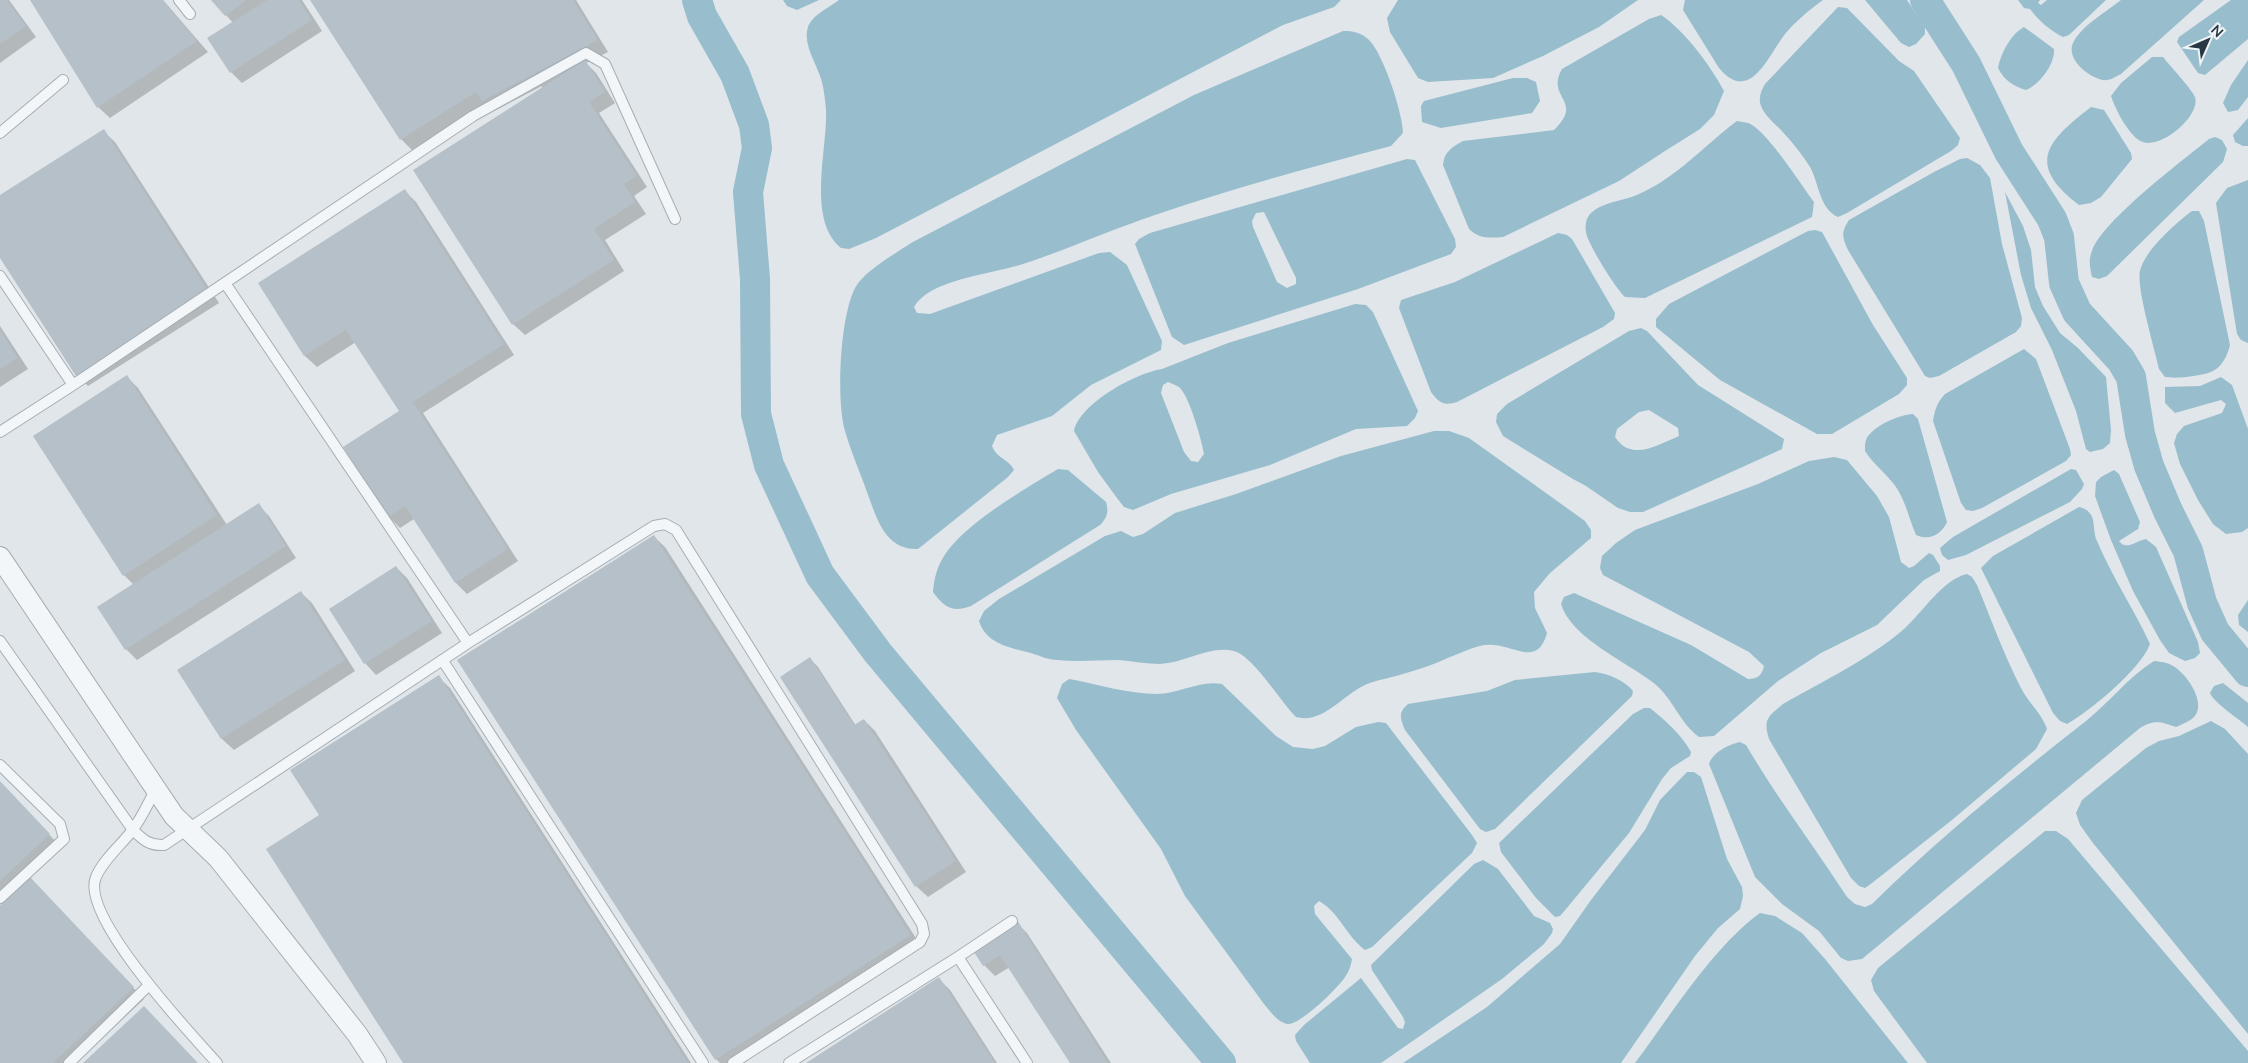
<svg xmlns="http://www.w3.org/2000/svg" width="2248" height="1063" viewBox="0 0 2248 1063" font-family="'Nunito Sans',sans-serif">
	<rect width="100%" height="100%" fill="#e0e6ea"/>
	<path fill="#98bdcd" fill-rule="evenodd" d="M783,0h36l-22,10 -10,-4z
		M839,0h502l-7,7 -51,18 -407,213 -27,11 -8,-1c-35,-28 -13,-100 -15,-139 -1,-9 -2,-19 -4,-27 -4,-16 -20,-38 -14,-55 4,-12 22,-20 31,-27z
		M1398,0h240l-39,27 -56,29 -50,22 -65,4 -10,-4 -28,-46 -3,-14z
		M1685,0h138c-14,10 -27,21 -38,34 -17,22 -35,71 -66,34l-36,-58z
		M1865,0h42l18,27v7l-9,10 -7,3 -8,-4z
		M2018,0h22l-2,3 3,2 6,-5h59l-37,35 -6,2c-14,-7 -24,-16 -33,-28l-6,-1z
		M2121,0h83l-83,74c-6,3 -11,7 -18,6 -15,-3 -39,-22 -29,-39 10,-17 32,-29 47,-41z
		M2231,0h17v39l-43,36 -7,-2 -21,-31 2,-5z
		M1838,7l9,1 52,53 15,10 46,67 -2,7 -7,6 -104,62 -9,4c-19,-9 -19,-34 -28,-50 -8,-13 -19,-26 -29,-37 -7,-7 -16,-14 -20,-24 -3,-8 0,-15 4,-22z
		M1661,15c23,15 50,51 63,76l-10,24 -14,14 -35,22 -46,30 -116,56c-13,1 -24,2 -34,-8l-26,-64c1,-13 9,-18 20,-24l91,-11c31,-30 -9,-31 8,-61l87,-50z
		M2024,27l30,22c1,15 -14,35 -28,41 -13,-4 -22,-10 -28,-22 3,-15 13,-34 26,-41z
		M1343,31c10,0 17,1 25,8 15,13 35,75 35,94l-12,13c-79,21 -158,42 -236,69 -45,15 -89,35 -135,50 -29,9 -91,15 -106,42l3,6 13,1 169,-61 11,-1 17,13 35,76 -1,9 -70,35 -39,31 -55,19 -5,11c5,13 17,13 22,24l-6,7 -90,72c-33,1 -41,-30 -51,-57 -7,-20 -16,-40 -22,-61 -9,-31 -5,-114 10,-143 9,-17 40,-34 56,-45l283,-148z
		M2152,57h11c7,9 28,31 32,40 6,19 -34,52 -52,45 -13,-4 -28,-33 -32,-46l10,-13z
		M2248,60v37l-10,13 -10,2 -5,-9 8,-18z
		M1513,78h14l9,4 4,19 -8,12 -91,15 -19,-6 -1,-16 3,-5z
		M2091,107l13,3 27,43 1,6 -31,38 -10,6 -12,2c-54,-41 -32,-64 12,-98z
		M2248,118v28h-5l-8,-4 -2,-7z
		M1737,121c3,1 8,1 11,2 17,5 54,63 66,79l-2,15 -167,81 -20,-1c-11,-11 -33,-47 -38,-61 -2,-6 -2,-14 1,-19 9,-15 37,-16 51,-23 37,-16 66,-49 98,-73z
		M2215,137l7,3 5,9 -4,13 -116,114 -8,3 -7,-2c-2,-10 -4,-17 0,-26 10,-30 90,-90 117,-112z
		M1967,158l13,7 10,13 12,66 20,74 -1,8 -5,6 -77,44 -9,2 -5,-2 -77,-126c-6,-13 -7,-18 1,-30l85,-48 26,-13z
		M1407,159l8,1 40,79 1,8 -5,7 -93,35 -174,56 -12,-8 -37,-93 4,-5 11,-6zM1264,212l32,66v6l-9,4 -10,-6 -24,-55 -1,-6 4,-8z
		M2248,180v163l-7,-3 -4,-6 -21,-131 11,-15z
		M2005,192l18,34 8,24 4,37 8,19 17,27 18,15 28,29 5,53 -1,13 -7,6 -13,3 -4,-3 -10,-38 -24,-61 -21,-42 -10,-33z
		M2192,211h7l5,10 26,124c-2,9 -8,22 -17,26 -10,5 -37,8 -48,6l-6,-8c-4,-19 -23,-82 -19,-98 4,-20 36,-48 52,-60z
		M1815,230l7,2 51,93 34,53v7l-8,9 -67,40h-15l-97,-54 -64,-53v-8l13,-15 139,-73z
		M1558,233l9,2 5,4 43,74 -1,6 -11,8 -146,75c-13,4 -18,1 -26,-10l-32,-84 2,-8 54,-18z
		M1355,304l11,1 7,7 45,99 -3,7 -8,8 -51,3 -86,36 -99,29 -38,16 -9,-3 -7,-9 -19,-26 -24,-41c6,-28 62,-58 88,-62l66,-26zM1168,382c4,2 8,3 11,5 10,8 23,54 25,67l-6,8 -7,-1 -7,-9 -23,-59 2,-8z
		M1641,328l6,3 51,54 86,54 -2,10 -139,63h-13l-12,-4 -32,-22 -13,-7 -70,-43 -7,-14 1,-8 10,-10 122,-73zM1649,410l29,18 1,8c-21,9 -48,26 -64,1l2,-8 22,-17z
		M2024,349l12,10 34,90 1,6 -5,6 -84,47 -9,3 -7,-1 -5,-7 -28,-82c2,-12 4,-18 12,-27z
		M2221,377l11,8 16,44v99l-6,4 -16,2 -13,-10 -15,-24 -18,-36 -6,-21 3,-9 7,-8 38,-13 4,-9 -5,-4 -46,13 -10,-10v-16l35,-1z
		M1913,414l5,5 29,103c-6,13 -18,19 -31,13 -7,-16 -10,-33 -20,-48 -9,-13 -23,-23 -31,-36 0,-6 0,-12 4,-16 9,-11 30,-20 44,-21z
		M1434,431h15l20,7 116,83 6,9v8l-41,35 -16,19 1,16 12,25c-9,33 -30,14 -53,12 -15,-2 -30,7 -44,12 -17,8 -36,14 -54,19 -11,3 -24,5 -33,10 -22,11 -41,38 -67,31 -15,-15 -43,-61 -62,-66 -24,-6 -49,12 -74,13 -13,0 -28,-3 -42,-4 -20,0 -41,2 -61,0 -8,0 -17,-4 -26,-7 -20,-5 -45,-9 -52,-32l5,-10 15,-12 106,-63 16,-5 12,6 10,-3 32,-21 61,-19 105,-38z
		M1834,457l13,3 30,36 12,21 12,45 8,6 5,-2 15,-13 4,2 7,11v5l-16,9 -47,45 -56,28 -43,28 -64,55 -15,1c-19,-14 -26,-38 -44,-53 -28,-22 -84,-46 -94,-80l3,-7 10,-4 117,52 57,34c10,0 14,-4 16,-13l-15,-14 -146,-77 -3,-7 2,-12 14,-13 19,-13 123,-46 51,-23z
		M1058,469l10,1 38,32c3,10 1,16 -6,23l-129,81c-19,7 -27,1 -38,-14 1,-13 4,-25 11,-36 21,-33 81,-67 114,-87z
		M2071,469l5,1 8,14 -2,5 -12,13 -104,53 -18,5 -6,-5 -2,-7 13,-11z
		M2114,470l5,4 21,48 -2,7 -19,12c7,10 17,0 27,-2l10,8 42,95 2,11 -5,5 -10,3 -16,-8 -9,-13 -27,-49 -22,-51 -16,-44 1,-14 5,-5z
		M2079,507c20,5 12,21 18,34 15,36 37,68 53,103 -9,25 -60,67 -83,80l-7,-3 -7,-8 -72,-145 12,-12z
		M1967,574l5,3 5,8c14,34 27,70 44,103 7,14 21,26 26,41l-11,20 -84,71 -80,63 -7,5 -6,-2 -8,-8 -82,-139c-6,-20 -1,-22 14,-35 40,-23 85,-44 121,-75 18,-16 39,-50 63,-55z
		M2248,600v32l-9,-7 -1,-10z
		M2154,661c8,1 13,1 19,5 14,8 34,37 21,51 -5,5 -12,7 -18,10 -15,-5 -21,-8 -36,1l-278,231 -14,2 -7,-3 -22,-27 -37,-27 -27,-27 -46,-113c4,-12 19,-19 31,-22l6,3c31,53 68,101 101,152l8,7 10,3 7,-3c67,-66 140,-125 214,-183 24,-19 42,-44 68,-60z
		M1595,672c14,2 29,8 38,19l-1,5 -137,133 -9,3 -6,-3 -75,-99c-5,-12 -7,-17 3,-26l79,-13 28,-11z
		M1069,679c29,5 58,15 88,15 22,0 42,-14 65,-10l54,52 17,11 20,2 12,-3 31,-19 22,-5 8,1 86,112 5,8 -5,10 -100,94 -7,3c-18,-13 -26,-38 -46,-49l-5,5 1,8 37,45c-1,6 -3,13 -7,18 -6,10 -45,48 -57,47 -10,-1 -18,-13 -24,-20l-79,-108 -24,-47 -85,-119 -19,-32 5,-14z
		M2223,683l25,20v24c-10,-9 -34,-24 -38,-34l4,-7z
		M1644,708h6c15,12 32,27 41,44l-1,4 -19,12 -9,11 -33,54 -63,76 -6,7 -5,1 -19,-19 -35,-46 -2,-9 134,-129z
		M2211,721l14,8 23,25v280l-155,-191 -13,-18 -4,-12 6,-13 64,-52 13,-7 20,-5z
		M1687,772h7l7,5 26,82 15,28 1,9 -3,13 -22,19 -23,28 -74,107h-218l84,-56 73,-63 31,-44 54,-70 15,-30z
		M2045,831h11l12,8 180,212v12h-321l-53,-72 -3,-11 7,-12z
		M1483,860l15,9 36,47 16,7 3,6 -1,4 -8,11 -42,35 -121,84h-71l-14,-22 -1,-6 9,-10 57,-47 37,50 5,1 2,-7 -2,-5 -31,-47 -1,-5 103,-101z
		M1760,913l15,3 27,17 23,26 83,104h-273c36,-48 77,-115 125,-150z"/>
	<path fill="#0003" d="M0,0h9l27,37 -36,26z
		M32,0h131l45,52 -98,66 -12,-11z
		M213,0h89l20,31 -80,52 -11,-11 2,-49z
		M312,0h264l32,52 -22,11 10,10 19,30 -16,10 48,74 -13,9 12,18 -41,26 19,31 -99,64 -12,-11 29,-238 -48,25 -8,-8 -74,47 -11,-11z
		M103,131l12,11 104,161 -131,83 -11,-11 -77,-119v-59z
		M405,191l11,11 98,153 -91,58 95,148 -51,33 -11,-11 -42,-64 -14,9 -11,-11 -45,-70 56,-36 -44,-69 -39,25 -12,-11 -46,-72z
		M0,326l28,43 -28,18z
		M127,377l11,11 89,137 31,-20 11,11 27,42 -159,102 -11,-11 8,-64 -10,-10 -90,-139z
		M653,536l12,11 256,399 -182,117h-19l-4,-4 -257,-398z
		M396,567l11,11 35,55 -66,42 -11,-12 -35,-54z
		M300,592l12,11 43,68 -121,79 -12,-11 -43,-69z
		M810,659l8,8 38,59 8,-6 11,11 91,141 -38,25 -12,-11z
		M438,677l12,11 241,375h-286l-84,-248z
		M0,783l60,63 -60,57z
		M41,890l103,109 -68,64h-76v-156z
		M1016,922l11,11 84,130h-39l-62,-96 -15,9 -11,-11z
		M939,979l11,11 47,73h-189z"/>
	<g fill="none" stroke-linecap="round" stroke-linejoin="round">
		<path stroke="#98bdcd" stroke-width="30" d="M697,0l5,16 33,58 19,51 3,23 -9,44 7,87 1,135 13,51 51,110 58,78 343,410
			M1925,0l41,64 43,88 43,67 7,18 5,46 13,29 44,48 10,17 9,57 9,32 19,45 20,40 14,52 13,29 33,40"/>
	</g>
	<path fill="#b6c0c8" d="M0,0h7l19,26 -26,18z
		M30,0h133l34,41 -100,67z
		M211,0h35l-21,16z
		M267,0h32l13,20 -82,53 -23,-35z
		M310,0h263l25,40 -116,61 -6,-9 -76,48z
		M585,60l20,32 -16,10 48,74 -13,8 11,18 -41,27 20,31 -102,65 -99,-155z
		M104,129l104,162 -132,85 -76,-118v-63z
		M405,189l99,155 -91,58 95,147 -53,34 -50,-77 -17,11 -45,-70 56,-36 -53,-81 -42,26 -46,-73z
		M0,330l18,28 -18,11z
		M127,375l90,140 -94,61 -90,-140z
		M259,503l27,43 -161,104 -28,-43z
		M654,535l257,400 -196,125 -258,-400z
		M396,566l36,55 -68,43 -35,-55z
		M301,591l44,69 -124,79 -44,-69z
		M810,657l44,68 10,-6 92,142 -41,26 -135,-210z
		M439,675l249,388h-285l-137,-214 53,-34 -29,-45z
		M0,781l50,53 -50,47z
		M30,877l104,110 -81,76h-53v-158z
		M1017,920l91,143h-38l-70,-108 -17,11 -11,-17z
		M939,977l56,86h-189z
		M144,1006l54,57h-115z"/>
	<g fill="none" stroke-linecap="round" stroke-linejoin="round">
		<defs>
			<path id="service" d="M179,0l11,14
				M0,133l63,-53
				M0,276l73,109 400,-269 113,-63 19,11 70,155
				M225,283l243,360
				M0,432l73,-47
				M0,641l133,189c10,10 17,16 31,15l304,-202 186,-117 11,-2 11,6 246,394 2,10 -4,8 -187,121
				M443,661l260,402
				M0,765l60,59 4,15 -64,59
				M156,789c-8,14 -15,31 -25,43 -11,14 -28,28 -35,45 -17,38 94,156 121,186
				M958,957l69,106
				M69,1063l79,-77
				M789,1063l169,-106 54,-36"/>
			<path id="minor" d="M0,557l174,259 44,42 139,176 19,29"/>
		</defs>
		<use href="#service" stroke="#a5aeb5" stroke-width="12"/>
		<use href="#minor" stroke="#a5aeb5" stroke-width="22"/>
		<use href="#service" stroke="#f3f6f8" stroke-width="10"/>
		<use href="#minor" stroke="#f3f6f8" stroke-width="20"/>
	</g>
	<g transform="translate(2208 40) rotate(45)" stroke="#eff4f7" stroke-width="4" paint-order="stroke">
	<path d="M0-4L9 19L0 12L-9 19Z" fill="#273743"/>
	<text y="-8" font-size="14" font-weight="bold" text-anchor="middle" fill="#273743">N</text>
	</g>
</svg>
